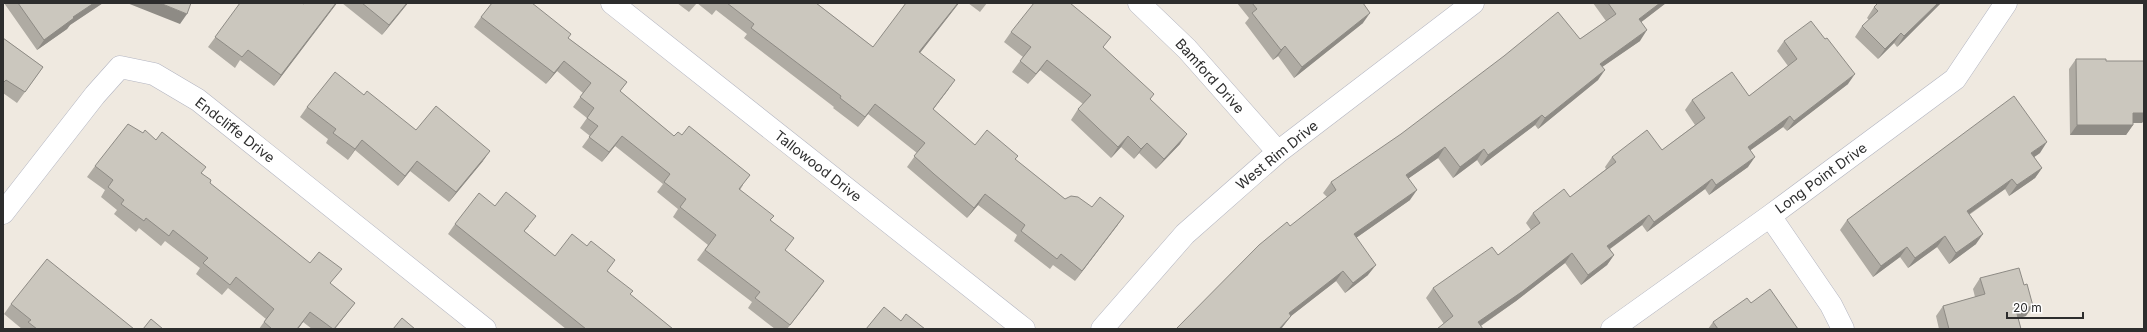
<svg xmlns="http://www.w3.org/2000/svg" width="2147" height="332" viewBox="0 0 2147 332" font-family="Inter,sans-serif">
	<rect width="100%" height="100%" fill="#efe9e0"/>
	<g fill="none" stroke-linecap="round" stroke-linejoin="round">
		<defs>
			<path id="minor" d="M612,3l412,326
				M1139,3l48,46 91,103
				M3,213l92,-118 25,-28 34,7 44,26 287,229
				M1770,216l61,89 12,24
				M1102,329l83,-95 93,-82 195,-149
				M1612,329l158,-113 185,-137 51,-76"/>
		</defs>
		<use href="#minor" stroke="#b3b5c1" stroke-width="23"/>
		<use href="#minor" stroke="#fff" stroke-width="22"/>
	</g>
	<path fill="#afaba3" d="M4,3h99l-33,22 -3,4 -30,21z
		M236,3h66l2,1v-1h33l-63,83 -34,-26 -5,8 -27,-21 32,-43z
		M342,3h66l-26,32z
		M677,3h20l-8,9z
		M697,3h119l57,44 86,-44 -39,50 28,37 -15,19 42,36 43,11 -3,4 50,39 27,8 32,9 -49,65 -22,-16 -3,4 -36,-28 3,-6 -39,-30 -11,13 -60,-51 10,-14 -49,-39 -10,13 -25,-19 1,-1 -90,-69 3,-4 -31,-24 -4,5z
		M968,3h19l-7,9z
		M1237,3h126v20l-69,55 -16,-22 -5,4 -28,-37 4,-5z
		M1593,3h73l-25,19 -1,19 -38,26 -4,13 -60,49 -3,-4 -54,41 -4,-6 -24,18 -15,-20 -29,20 1,22 -54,38 12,37 -23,18 -9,-12 -45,35 -10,13h-105l151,-132 -4,-4 8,-11 249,-143 26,-18z
		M1941,3l-44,44 -3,-4 -16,16 -23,-22 7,-11 7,-6 -2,-2 7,-11z
		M481,17l87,21 59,44 -7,9 54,45 69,49 -3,5 31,30 14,30 39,31 -37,48h-12l-27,-21 4,-6 -55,-42 11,-15 -35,-28 5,-8 -21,-17 6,-8 -48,-38 -13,16 -20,-15 8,-11 -10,-8 7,-10 -14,-11 10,-14 -26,-22 -11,13 -72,-57z
		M1011,32l93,16 46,52 30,44 -24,25 -17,-16 -5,6 -13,-12 -10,11 -40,-38 7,-11 5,-5 -43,-34 -12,14 -16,-12 11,-15 -19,-15z
		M3,38l40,29 -26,36 -14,-10z
		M1784,41l64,43 -61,47 -4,-4 -33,23 -2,17 -39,28 -4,-6 -58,43 -5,-7 -32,24 4,6 -7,10 -26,20 -16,-22 -49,38 -35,25 -37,-2 -18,-26 7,-10 65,-33 33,-25 -5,-7 7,-10 37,-16 36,-28 -1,-2 7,-10 50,-7 33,-25 -10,-15 7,-10 57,-4 39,-30 -11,-15z
		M2076,59l30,2h38v59l-2,3h-9v2l-7,10h-56l-1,-66z
		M364,95l52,35 67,31 -34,41 -39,-31 -12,15 -43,-36 -7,10 -22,-17 2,-4 -28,-22 7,-10z
		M156,140l46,33 8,10 121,101 24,19 -20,26h-23l-9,-7 -5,7h-39l7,-10 -38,-31 -6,7 -26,-21 4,-6 -35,-27 -4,5 -22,-18 -3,4 -22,-18 3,-4 -16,-13 4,-7 -18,-13 8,-11z
		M2040,153l-6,4 8,11 -7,10 -26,18 -4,-7 -36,26 7,29 -27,20 -12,-17 -29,21 -8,-11 -27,20 -33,-47 7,-10z
		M495,206l34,20 -5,5 31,25 53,15 22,24 43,34h-107l-118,-95 7,-10z
		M1980,278l46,38 -8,2 3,11h-82l-3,-13 7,-10 32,-9 -2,-8z
		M1751,303l47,26h-90l5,-7z
		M11,304l123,25h-112l-18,-15z"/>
	<path fill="#8e8b85" d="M94,3h9l-33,22 -3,4 -30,21 7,-10 29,-23z
		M127,3h33l27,11 -7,10z
		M336,3h1l-63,83 7,-11z
		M407,3h1l-26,32 7,-10z
		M958,3h1l-47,60 7,-11z
		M1660,3h6l-35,27 8,-11z
		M1938,3h3l-44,44 7,-11z
		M1370,13l-7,10 -69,55 8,-11z
		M1647,30l-7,11 -48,33 8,-10z
		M1901,33l-7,10 -16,16 7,-10z
		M1285,46l-7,10 -5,4 8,-10z
		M1047,60l-7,10 -12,14 8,-10z
		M564,61l-7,10 -11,13 8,-11z
		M1605,70l-7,10 -60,49 7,-11z
		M1855,74l-7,10 -61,47 7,-10z
		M955,80l-7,10 -22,29 7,-10z
		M875,104l-7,10 -10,13 7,-10z
		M2133,113h11v7l-2,3h-16z
		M1542,115l-7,10 -54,41 7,-11z
		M1790,116l-7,11 -42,30 7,-10z
		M2077,125h56l-7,10h-56z
		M1187,134l-7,10 -24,25 8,-10z
		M622,136l-7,10 -13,16 7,-10z
		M1128,136l-7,11 -10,11 7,-11z
		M362,140l-14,20 7,-11z
		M2047,142l-7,11 -16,11 7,-11z
		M1147,143l-8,10 -5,6 7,-10z
		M1445,147l-7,11 -39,27 7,-10z
		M1484,149l-7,11 -24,18 7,-11z
		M490,151l-7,10 -34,41 7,-10z
		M1755,157l-7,10 -39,28 7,-10z
		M417,161l-7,10 -12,15 7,-10z
		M2042,168l-7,10 -26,18 8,-11z
		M1712,179l-7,10 -58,43 7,-10z
		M2012,179l-7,10 -46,32 8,-10z
		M1417,190l-7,10 -64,45 8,-11z
		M985,194l-7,11 -11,13 7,-10z
		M1649,215l-7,10 -42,31 7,-10z
		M1124,216l-7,10 -42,55 7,-10z
		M1983,234l-7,10 -27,20 7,-11z
		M1945,236l-8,11 -29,21 7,-10z
		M1907,247l-7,10 -27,20 8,-11z
		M1572,253l-7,10 -49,38 -40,28 2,-7z
		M1614,255l-7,10 -26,20 7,-10z
		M1376,265l-8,10 -23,18 8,-10z
		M1343,271l-7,10 -45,35 -10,13h-2l10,-16z
		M824,281l-7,10 -30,38 3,-4z
		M2033,306l-7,10 -18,5 8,-11z
		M310,312l-7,10 -5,7h-1z"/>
	<path fill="#cbc7be" stroke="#8e8b85" d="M18,3h76l-21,14 1,1 -30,22z
		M160,3h31l-4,11z
		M240,3h62l2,1v-1h32l-55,72 -33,-25 -6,7 -27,-20z
		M362,3h45l-18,22z
		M492,3h40l39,31 -3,4 59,44 -7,9 54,45 4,-4 4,3 7,-9 61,49 -11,14 35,27 -4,4 24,18 -9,12 39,31 -34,44 -35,-27 5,-6 -55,-42 11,-15 -36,-28 6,-8 -22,-17 6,-8 -48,-38 -13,16 -20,-15 9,-11 -11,-8 7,-10 -14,-11 11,-14 -27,-22 -10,12 -73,-56z
		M727,3h89l57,44 33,-44h52l-39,49 36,28 -22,29 42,36 12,-15 31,26 -3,3 50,40 6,-3 7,1 14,10 8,-10 24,19 -42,55 -21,-17 -4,5 -36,-28 4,-6 -40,-31 -11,14 -40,-34 -20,-18 11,-13 -50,-39 -10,13 -25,-19 1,-2 -90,-68 3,-4z
		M1034,3h36l41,34 -8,10 51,47 -4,5 37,35 -23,25 -17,-16 -6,6 -13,-13 -10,11 -40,-38 13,-14 -44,-35 -11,14 -16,-13 11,-14 -20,-15z
		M1252,3h111l7,10 -68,54 -17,-21 -4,4 -29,-37 5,-4z
		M1608,3h52l-21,16 8,11 -47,34 5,6 -60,48 -3,-3 -54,40 -4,-6 -24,18 -15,-20 -39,28 11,15 -63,44 22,31 -23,18 -10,-12 -54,42 2,3 -12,13h-26l-1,-1 -1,1h-75l83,-84 28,-23 3,4 46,-36 -5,-8 70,-48 103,-78 54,-44 22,27 36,-25z
		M1878,3h60l-34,33 -3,-3 -16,16 -23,-23 16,-15 -4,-4z
		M1811,21l14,18 2,-1 28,36 -61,47 -4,-5 -42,31 7,10 -39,28 -4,-6 -58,43 -5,-7 -42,31 7,9 -26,20 -16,-22 -49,38 -45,31 5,7h-46l16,-13 -20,-28 59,-41 6,8 42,-32 -7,-10 31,-24 6,8 46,-35 -4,-5 35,-27 15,20 43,-32 -13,-18 40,-28 17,24 48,-37 -13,-18z
		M3,38l40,29 -18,25 -19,-12 -3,3z
		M2076,59h30v2h38v52h-11v12h-56z
		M335,72l29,23 3,-4 49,39 20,-24 54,45 -34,41 -39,-31 -12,15 -43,-36 -7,9 -22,-16 3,-4 -29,-22z
		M2014,96l33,46 -16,11 11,15 -25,17 -5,-6 -45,32 16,23 -27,19 -11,-17 -30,22 -8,-11 -26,19 -34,-46z
		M128,124l15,9 2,-3 11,10 6,-8 44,35 -5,6 10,7 -1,3 100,80 9,-11 23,17 -12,14 25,20 -21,26h-1l-23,-17 -13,17h-25l-8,-7 10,-13 -38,-32 -6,8 -27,-22 5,-5 -35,-28 -4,6 -23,-18 -2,3 -23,-17 3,-4 -16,-13 5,-7 -18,-14z
		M506,192l30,24 -12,15 31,25 17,-22 15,12 4,-5 24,19 -8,11 26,20 -3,3 43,35h-87l-131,-105 24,-31 16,13z
		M47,259l87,70h-97l-9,-7 3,-2 -20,-16z
		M2019,268l5,17 3,-1 6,22 -17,4 5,19h-72l-6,-23 42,-12 -5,-16z
		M1770,289l28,40h-80l-5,-7 34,-24 4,5z
		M884,307l17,14 5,-7 19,15h-59z
		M402,318l13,11h-22z
		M151,319l12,10h-20z"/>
	<g text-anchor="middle" stroke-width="3.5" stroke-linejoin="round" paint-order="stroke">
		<g font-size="14" fill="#2d2d2d" stroke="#fff">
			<text transform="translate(1210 76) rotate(48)" y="5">Bamford Drive</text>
			<text transform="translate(235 130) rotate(38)" y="5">Endcliffe Drive</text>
			<text transform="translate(1277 155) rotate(-39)" y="5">West Rim Drive</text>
			<text transform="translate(818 166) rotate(38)" y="5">Tallowood Drive</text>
			<text transform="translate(1821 178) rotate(-36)" y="5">Long Point Drive</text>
		</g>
	</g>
	<rect width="2147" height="332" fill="none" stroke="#2d2d2d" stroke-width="8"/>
	<path d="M2007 312v6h76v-6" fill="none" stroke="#2d2d2d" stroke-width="2"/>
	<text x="2013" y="312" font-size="12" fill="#2d2d2d" stroke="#ffffff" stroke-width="3" paint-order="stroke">20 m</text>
</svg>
